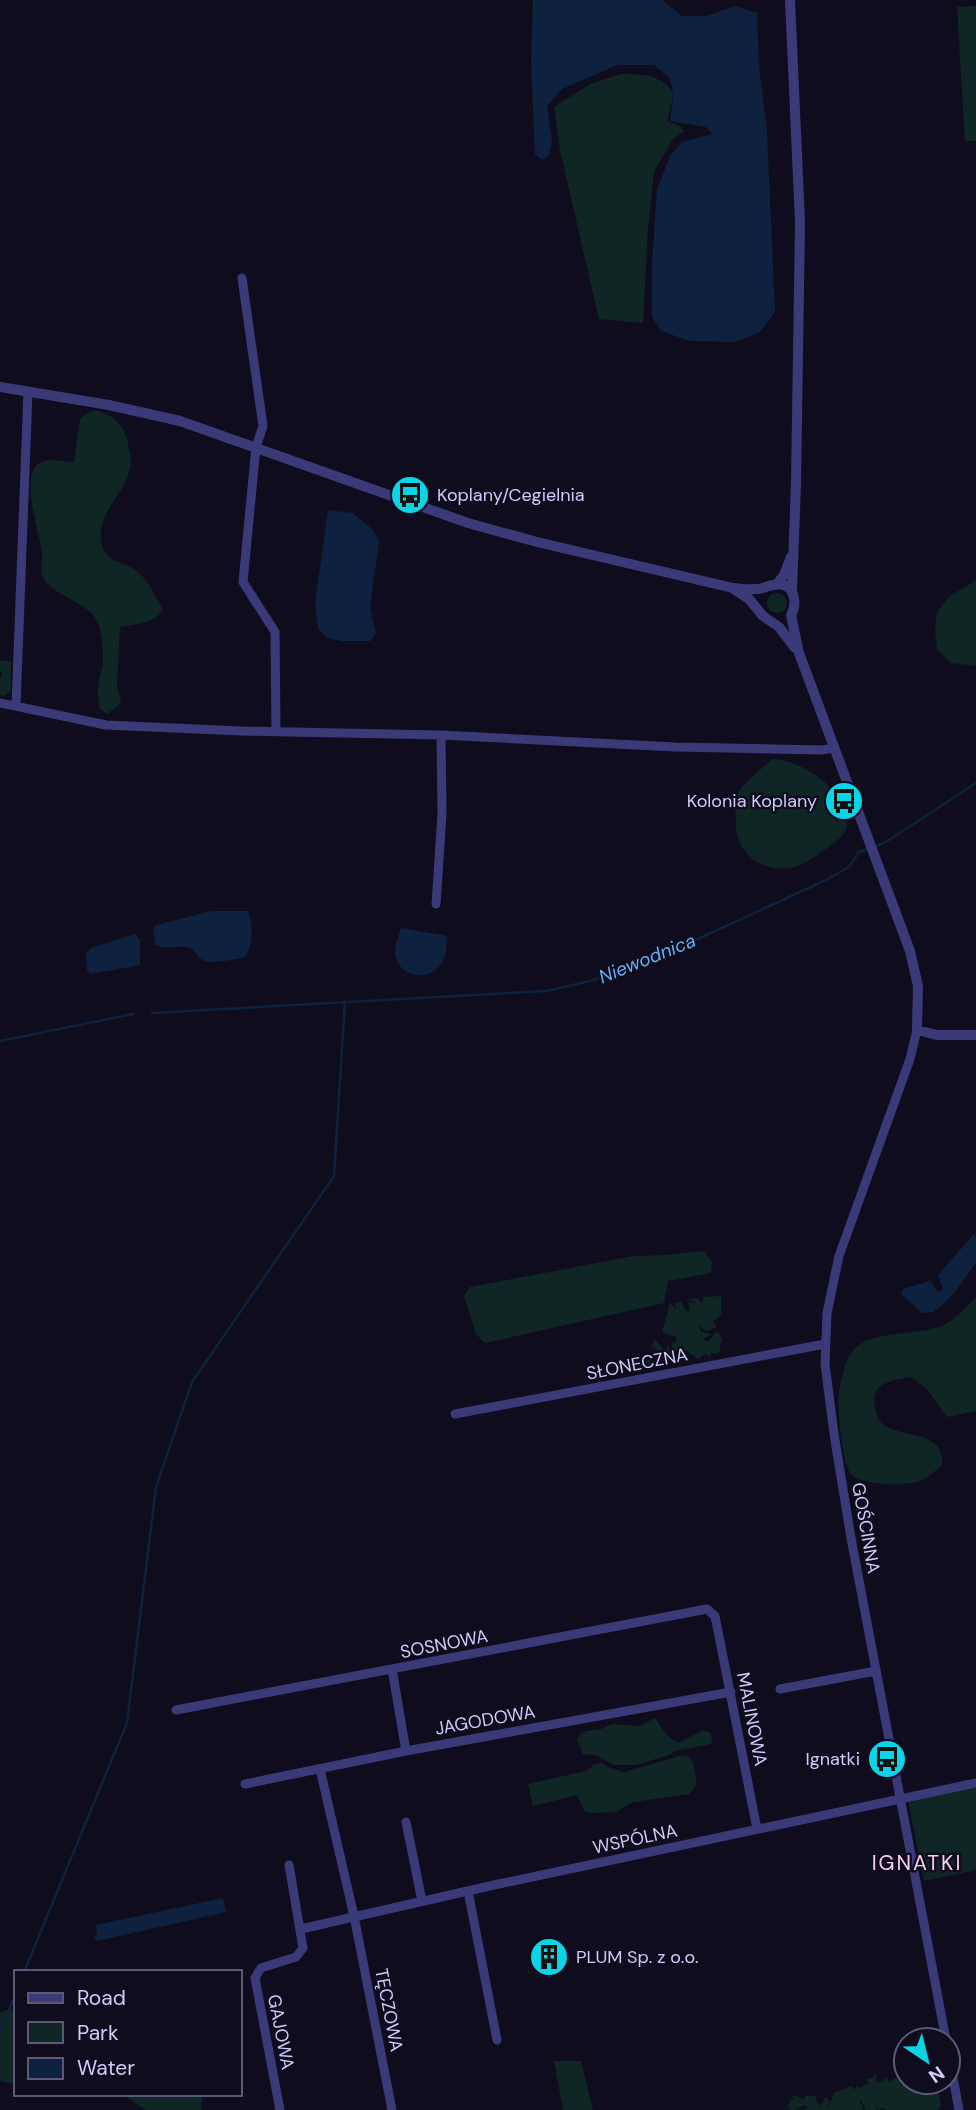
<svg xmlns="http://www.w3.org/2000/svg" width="976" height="2110" viewBox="0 0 976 2110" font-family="'DM Sans',sans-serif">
	<rect width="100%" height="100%" fill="#0f0d1d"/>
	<path fill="#102625" d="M976,6v135h-11l-8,-134z
		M621,74c25,1 36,-1 53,19l-7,28 13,5 4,5 -11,8 -19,32 -6,57 -5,95 -44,-4 -39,-169 -6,-43 36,-23z
		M95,410c16,5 25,10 31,26 2,8 5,18 5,26 -2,30 -34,48 -30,79 3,23 26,20 39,33 10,9 16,24 23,36 -10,14 -27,14 -43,17l-3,59 4,17 -14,11 -8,-6c0,-7 -2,-15 -1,-22 1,-8 5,-17 5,-26 1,-11 -2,-28 -5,-37 -7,-20 -43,-26 -54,-44 -5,-8 -1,-17 -2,-26 -2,-20 -22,-74 -4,-89 8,-7 26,-2 36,-2l6,-43 6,-5z
		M976,580v86l-25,-3 -14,-14 -2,-19 2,-18 12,-15z
		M767 603a10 10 0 1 1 20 0a10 10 0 1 1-20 0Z
		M0,661h11v30l-7,5 -4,-1v-17l2,-1v-5l-2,-1z
		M772,759c19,0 49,16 60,31 3,5 5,10 8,15 12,22 8,28 -13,43 -11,7 -23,18 -37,20 -28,4 -54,-15 -54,-43 0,-10 -2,-22 2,-32 7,-12 24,-24 34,-34z
		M704,1251l8,11 -1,11 -43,8 -4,22 -179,40 -9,-9 -12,-38 6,-9 164,-31 32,-1z
		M721,1296v19l-8,7 4,5 -10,4 -8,-5 2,6 10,2 -7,5 3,3 10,-11 5,8 -3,14 -6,1 -2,-4v7l-6,-3 -7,5 -15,-11v6l5,7 -27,-2v7l-35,6 -2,-7h19l1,-7 8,2 -3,-10 7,10 -1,-8 6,1 -10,-7 4,-7 11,14 1,-8 4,5 2,-9 3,3v-7l-14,-5 8,-29 6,6 -1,-6 6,-1 5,9 4,-1 -2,-8 6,1 4,7 -4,-9 -6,-1 10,-2 4,7 1,-8z
		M976,1297v114l-29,6 -21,-29 -15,-11c-23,4 -44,7 -35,35 2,6 3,10 9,14 20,12 60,5 57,39 -7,6 -14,13 -22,16 -15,5 -55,5 -68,-6 -10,-8 -15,-70 -13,-84 2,-11 5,-26 11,-36 15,-27 67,-18 94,-30 11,-6 24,-19 32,-28z
		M655,1718c7,10 12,21 24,25l24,-13 8,3 1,11 -37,7 -6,4 -33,10h-22l-18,-10 -13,-1 -6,-14 4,-7 6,-2 14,-2 11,-5 28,2z
		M683,1755l6,2 4,5 4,23 -8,9 -56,8 -17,10 -24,1 -7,-1 -8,-17 -44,11 -5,-22 58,-13 9,-7 6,-1 11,6 13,3z
		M976,1786v84l-52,11 -16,-81z
		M16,2008v76l-16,-3v-69z
		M902,2056l4,1v25h31l4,25 -4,3h-51l-3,-2 -4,2 -2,-4 -1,4h-10l-5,-9h-2l3,4v5h-60l6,-2 -4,-3 -9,5h-7l3,-1 -1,-2 -4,2 5,-9 4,-2 -6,-3 9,1 1,2 5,2 1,-4h10l4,10 5,-5 -1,-4 4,1 3,4 -3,4 2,1 5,-14 18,-7 2,4 4,-5 2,6v-4l10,-4 -3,-2 1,-3h4l4,-4 1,9 6,-2 4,-4 2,5 6,-4 6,1z
		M554,2061h27l12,49h-30z
		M122,2094h81l-2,16h-55z"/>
	<path fill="#0e223f" d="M533,0h129l20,16h25l28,-10 22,7 2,53 8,65 8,181 -16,21 -24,9 -45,-1 -29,-10 -9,-14v-54l5,-73 13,-34 12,-14 30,-8 -6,-7 -36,-6 4,-28 -5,-16 -15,-12h-37l-55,24 -15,17 5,34 -3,15 -7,5 -7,-6 -4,-93z
		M328,510l25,3 20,17 6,11 -9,66 6,27 -6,7h-29l-13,-3 -10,-9 -3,-26z
		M211,911h37c5,14 6,35 -4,47 -12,1 -35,8 -44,0 -5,-4 -6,-9 -13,-11 -11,-2 -23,4 -32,-3l-2,-15 3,-4z
		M401,928l46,8c-1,9 0,20 -5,27 -12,19 -43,15 -47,-8 -1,-9 4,-19 6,-27z
		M135,934l5,6v24l-4,2 -46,8 -3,-4 -1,-16 5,-6z
		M974,1234l2,3v26l-21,29 -14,14 -8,6 -11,1 -21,-19 2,-5 27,-8 8,11 5,-3 -5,-14z
		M223,1898l3,14 -129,29 -3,-4 3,-1 -1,-11z"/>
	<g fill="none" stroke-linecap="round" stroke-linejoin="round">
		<path stroke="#0e223f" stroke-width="2.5" d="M873,847l13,-5 90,-59
			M152,1013l394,-22 40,-9 44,-12 194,-89 25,-14 10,-15 8,-3
			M0,1041l133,-27
			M24,1972l103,-249 29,-236 36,-105 142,-206 11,-175
			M0,2031l16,-38"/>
		<path stroke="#3b3a79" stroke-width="9" d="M242,278l21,148 -7,21 -13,135 32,50 1,99
			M0,703l106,22 135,6 200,4 234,12 147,3 12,-2
			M16,706l12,-314
			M436,904l6,-90 -1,-79
			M917,1030l-7,29 -71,197 -12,57 -2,51 9,70 17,104 95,502
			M455,1414l370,-70
			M392,1669l14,82
			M780,1689l96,-18
			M176,1710l531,-101 8,7 42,213
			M320,1769l34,147 38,194
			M245,1784l161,-33 325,-59
			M406,1822l16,79
			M468,1891l29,149
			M301,1929l193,-44 482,-102
			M948,2050l11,60
			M280,2110l-25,-132 6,-10 35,-11 7,-9 -14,-83"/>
		<path stroke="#3b3a79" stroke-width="10" d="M790,0l10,222 -4,262 -4,107
			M0,387l109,18 71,16 288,102 69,19 196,46c8,1 16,2 23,1 7,0 11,-3 17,-4 20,-5 26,17 18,30l8,38 111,298 8,35 -1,44 20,5h39
			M776,585l8,-10 7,-18
			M734,589l15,10 14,17 16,11 16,21"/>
	</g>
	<defs>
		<symbol id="bus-disc" viewBox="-11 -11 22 22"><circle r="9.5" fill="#0cd4e7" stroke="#0f0d1d"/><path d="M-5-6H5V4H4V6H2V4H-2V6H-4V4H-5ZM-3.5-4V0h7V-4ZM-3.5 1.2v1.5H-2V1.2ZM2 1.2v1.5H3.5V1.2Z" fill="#111"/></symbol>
		<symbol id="building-disc" viewBox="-11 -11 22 22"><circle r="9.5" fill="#0cd4e7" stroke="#0f0d1d"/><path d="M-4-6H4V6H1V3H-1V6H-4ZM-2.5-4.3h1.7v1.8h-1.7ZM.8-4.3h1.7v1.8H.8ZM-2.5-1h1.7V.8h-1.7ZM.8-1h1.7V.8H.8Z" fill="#111"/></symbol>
	</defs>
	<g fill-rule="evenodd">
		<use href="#bus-disc" x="388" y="473" width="44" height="44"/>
		<use href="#bus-disc" x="822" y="779" width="44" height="44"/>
		<use href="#bus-disc" x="865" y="1737" width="44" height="44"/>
		<use href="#building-disc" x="527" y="1935" width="44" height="44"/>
	</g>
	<g text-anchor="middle" stroke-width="5" stroke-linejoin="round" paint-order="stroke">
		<g font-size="18" fill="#d0cbfc" stroke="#0f0d1d" text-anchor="start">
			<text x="437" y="501">Koplany/Cegielnia</text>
			<text x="817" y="807" text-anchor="end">Kolonia Koplany</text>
			<text x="860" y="1765" text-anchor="end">Ignatki</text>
			<text x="576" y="1963">PLUM Sp. z o.o.</text>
		</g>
		<g font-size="18" fill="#d0cbfc" stroke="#0f0d1d">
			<text transform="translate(637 1364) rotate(-11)" y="6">SŁONECZNA</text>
			<text transform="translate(866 1528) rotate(80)" y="6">GOŚCINNA</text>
			<text transform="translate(444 1644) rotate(-11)" y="6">SOSNOWA</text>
			<text transform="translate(752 1719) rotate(79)" y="6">MALINOWA</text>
			<text transform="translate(485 1720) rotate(-10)" y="6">JAGODOWA</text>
			<text transform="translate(635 1839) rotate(-12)" y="6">WSPÓLNA</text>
			<text transform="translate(389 2010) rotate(79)" y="6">TĘCZOWA</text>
			<text transform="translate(281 2032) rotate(79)" y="6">GAJOWA</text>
		</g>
		<g font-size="19" font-style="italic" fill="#5fb2f6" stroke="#0f0d1d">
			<text transform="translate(647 958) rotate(-22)" y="7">Niewodnica</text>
		</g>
		<g font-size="21" letter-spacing="2" fill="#fccdec" stroke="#0f0d1d">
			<text x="917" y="1870">IGNATKI</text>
		</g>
	</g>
	<rect x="14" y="1970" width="228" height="126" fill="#0f0d1d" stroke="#5c5976" stroke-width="2"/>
	<rect x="28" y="1993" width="35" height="10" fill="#3b3a79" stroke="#5c5976" stroke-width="2"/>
	<text x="77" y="2005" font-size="21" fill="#d0cbfc">Road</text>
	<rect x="28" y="2022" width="35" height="21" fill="#102625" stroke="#5c5976" stroke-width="2"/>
	<text x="77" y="2040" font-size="21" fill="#d0cbfc">Park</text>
	<rect x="28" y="2058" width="35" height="21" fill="#0e223f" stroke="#5c5976" stroke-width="2"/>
	<text x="77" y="2075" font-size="21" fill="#d0cbfc">Water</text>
	<g transform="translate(927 2061) rotate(145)"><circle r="33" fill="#0f0d1d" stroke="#5c5976" stroke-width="2"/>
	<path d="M0-5L12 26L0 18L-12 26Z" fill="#0cd4e7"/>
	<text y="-10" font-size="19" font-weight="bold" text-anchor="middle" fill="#d0cbfc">N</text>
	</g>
</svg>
